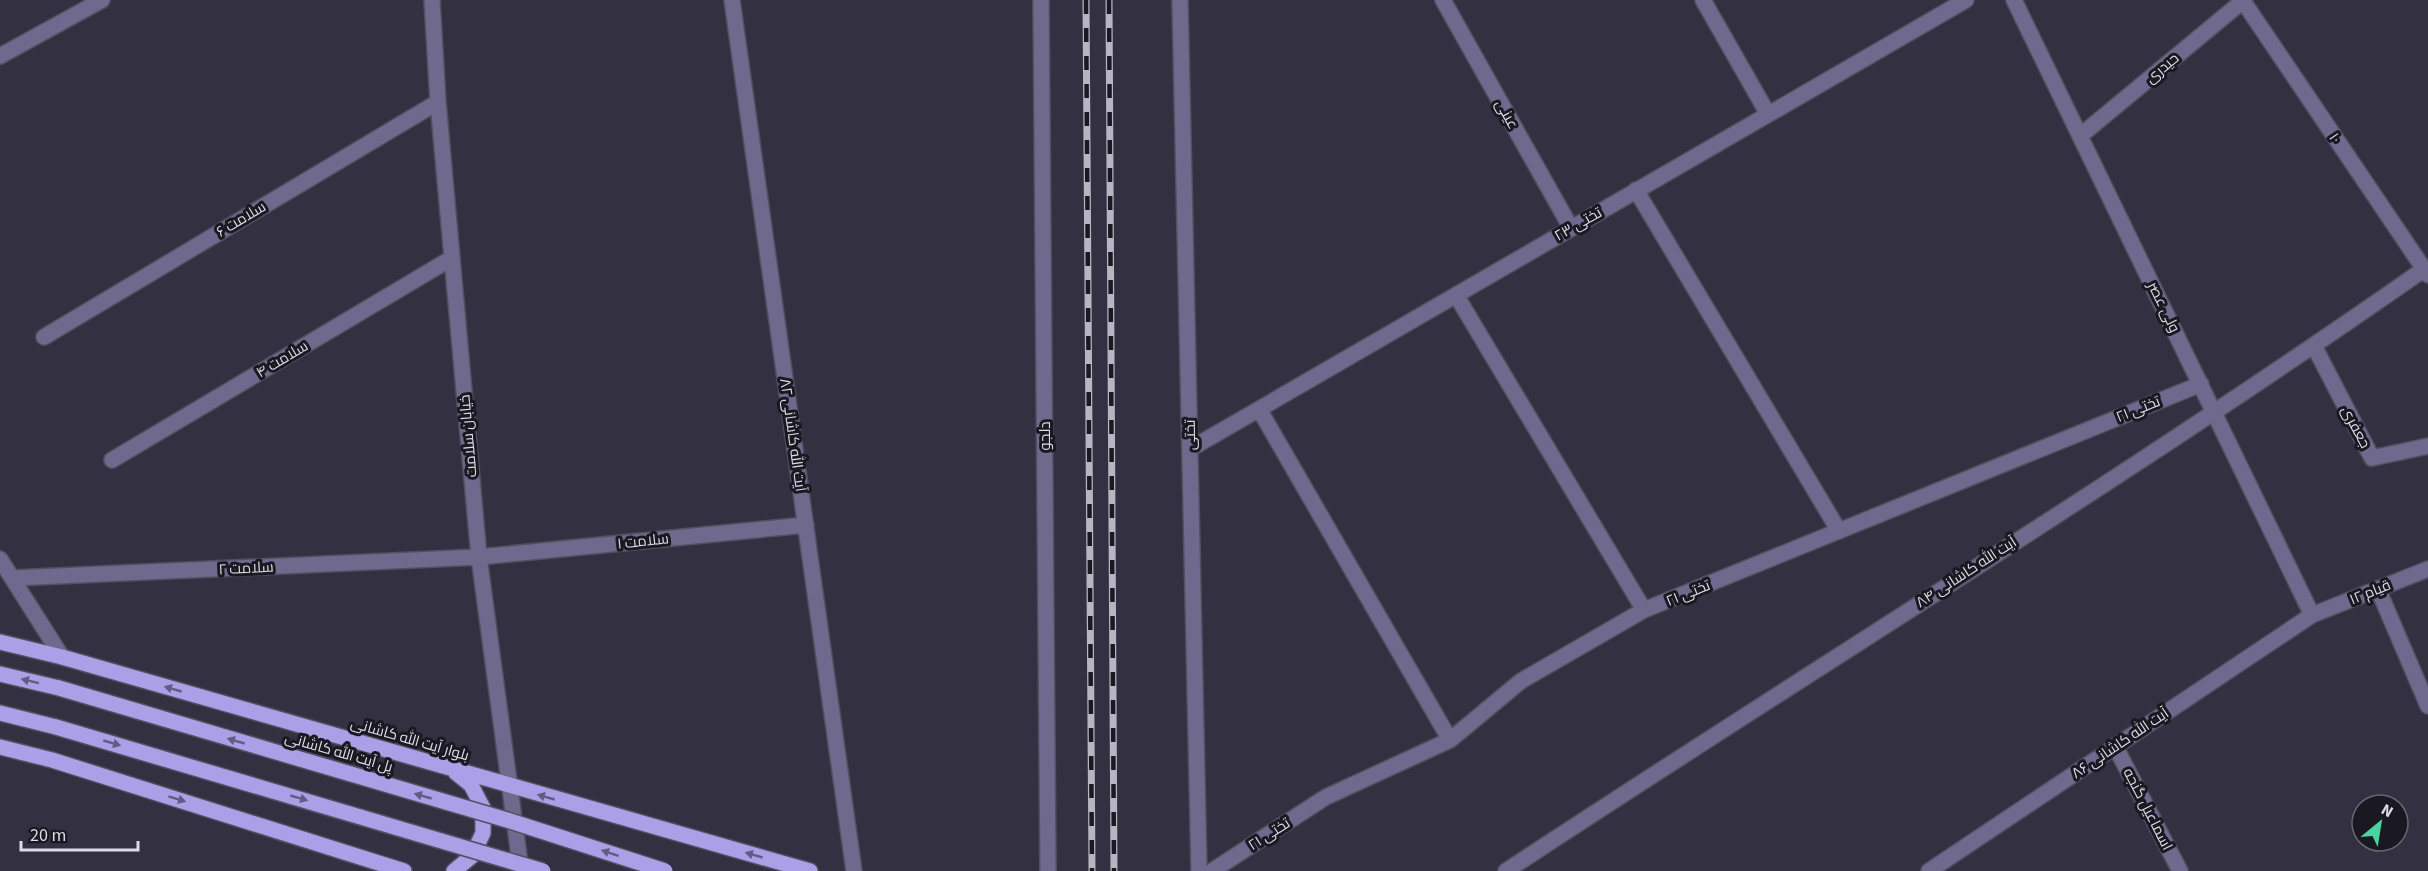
<svg xmlns="http://www.w3.org/2000/svg" width="2428" height="871" viewBox="0 0 2428 871" font-family="'Source Sans 3',Cairo,sans-serif">
	<rect width="100%" height="100%" fill="#333042"/>
	<g fill="none" stroke-linecap="round" stroke-linejoin="round">
		<defs>
			<path id="minor" d="M432,0l6,102 41,455 42,314
				M732,0l122,871
				M1041,0l7,871
				M1180,0l19,871
				M1443,0l128,228
				M1703,0l65,114
				M2014,0l298,615
				M2243,1l185,274
				M0,56l102,-56
				M2080,136l164,-136
				M1636,190l203,341
				M1456,295l188,315
				M44,337l394,-235
				M2314,346l58,112 56,-12
				M1259,409l191,331
				M1190,449l776,-449
				M112,460l340,-202
				M0,559l62,98
				M13,578l466,-21 327,-32
				M2378,589l50,117
				M2115,746l65,125
				M1212,871l114,-74 124,-57 71,-59 123,-71 557,-226
				M1506,871c305,-201 618,-392 917,-601
				M1929,871l383,-256 116,-46"/>
			<path id="major" d="M0,642l62,15 748,214
				M0,674l59,14
				M0,713l56,14
				M0,747l52,13 352,111
				M454,871l18,-15 11,-23v-25l-12,-23 -15,-12"/>
		</defs>
		<use href="#minor" stroke="#524f60" stroke-width="18"/>
		<use href="#major" stroke="#524f60" stroke-width="18"/>
		<use href="#minor" stroke="#6f6a8d" stroke-width="15"/>
		<use href="#major" stroke="#ab9fe7" stroke-width="15"/>
		<defs>
			<path id="rail" d="M1086,0l6,871
				M1109,0l5,871"/>
		</defs>
		<use href="#rail" stroke="#b7b5c2" stroke-width="7"/>
		<use href="#rail" stroke="#1a1922" stroke-width="4.5" stroke-dasharray="14" stroke-linecap="butt"/>
		<defs>
			<path id="major-bridge" d="M59,688l448,132 158,51
				M56,727l487,144"/>
		</defs>
		<use href="#major-bridge" stroke="#524f60" stroke-width="18" stroke-linecap="butt"/>
		<use href="#major-bridge" stroke="#ab9fe7" stroke-width="15"/>
	</g>
	<defs><path id="oneway-solid" d="M-6-.8H1V-3.2L6.5 0L1 3.2V.8H-6Z" transform="scale(1.5)"/></defs>
	<g fill="#625c84">
		<use href="#oneway-solid" transform="translate(30 681) rotate(-166)"/>
		<use href="#oneway-solid" transform="translate(173 689) rotate(-164)"/>
		<use href="#oneway-solid" transform="translate(236 741) rotate(-164)"/>
		<use href="#oneway-solid" transform="translate(112 743) rotate(16)"/>
		<use href="#oneway-solid" transform="translate(423 796) rotate(-164)"/>
		<use href="#oneway-solid" transform="translate(546 797) rotate(-164)"/>
		<use href="#oneway-solid" transform="translate(299 798) rotate(16)"/>
		<use href="#oneway-solid" transform="translate(177 799) rotate(17)"/>
		<use href="#oneway-solid" transform="translate(610 853) rotate(-162)"/>
		<use href="#oneway-solid" transform="translate(754 855) rotate(-164)"/>
	</g>
	<g text-anchor="middle" stroke-width="6" stroke-linejoin="round" paint-order="stroke">
		<g font-size="15" fill="#dddbe7" stroke="#1a1922">
			<text transform="translate(2162 68) rotate(-40)" y="5">حیدری</text>
			<text transform="translate(1507 114) rotate(61)" y="5">عینی</text>
			<text transform="translate(2335 138) rotate(56)" y="5">۱۰</text>
			<text transform="translate(241 219) rotate(-31)" y="5">سلامت ۶</text>
			<text transform="translate(1578 224) rotate(-30)" y="5">تختی ۲۳</text>
			<text transform="translate(2164 307) rotate(64)" y="5">ولی عصر</text>
			<text transform="translate(282 359) rotate(-31)" y="5">سلامت ۴</text>
			<text transform="translate(2138 409) rotate(-22)" y="5">تختی ۲۱</text>
			<text transform="translate(2356 427) rotate(62)" y="5">جعفری</text>
			<text transform="translate(793 435) rotate(82)" y="5">آیت الله کاشانی ۸۲</text>
			<text transform="translate(1190 435) rotate(-91)" y="5">تختی</text>
			<text transform="translate(468 436) rotate(-95)" y="5">خیابان سلامت</text>
			<text transform="translate(1045 436) rotate(-90)" y="5">دلجو</text>
			<text transform="translate(643 541) rotate(-6)" y="5">سلامت ۱</text>
			<text transform="translate(246 568) rotate(-3)" y="5">سلامت ۲</text>
			<text transform="translate(1966 572) rotate(-33)" y="5">آیت الله کاشانی ۸۴</text>
			<text transform="translate(2370 592) rotate(-22)" y="5">۱۲ قیام</text>
			<text transform="translate(1688 593) rotate(-22)" y="5">تختی ۲۱</text>
			<text transform="translate(410 739) rotate(16)" y="5">بلوار آیت الله کاشانی</text>
			<text transform="translate(2120 743) rotate(-34)" y="5">آیت الله کاشانی ۸۶</text>
			<text transform="translate(339 752) rotate(16)" y="5">پل آیت الله کاشانی</text>
			<text transform="translate(2148 809) rotate(63)" y="5">اسماعیل گنجه</text>
			<text transform="translate(1269 834) rotate(-33)" y="5">تختی ۲۱</text>
		</g>
	</g>
	<g transform="translate(2380 823) rotate(30)"><circle r="28" fill="#1a1922" stroke="#686771" stroke-width="1.5"/>
	<path d="M0-4.5L10 22L0 15L-10 22Z" fill="#47d49e"/>
	<text y="-9" font-size="16" font-weight="bold" text-anchor="middle" fill="#dddbe7">N</text>
	</g>
	<path d="M21 841v9h117v-9" fill="none" stroke="#dddbe7" stroke-width="3"/>
	<text x="30" y="841" font-size="18" fill="#dddbe7" stroke="#1a1922" stroke-width="4.5" paint-order="stroke">20 m</text>
</svg>
